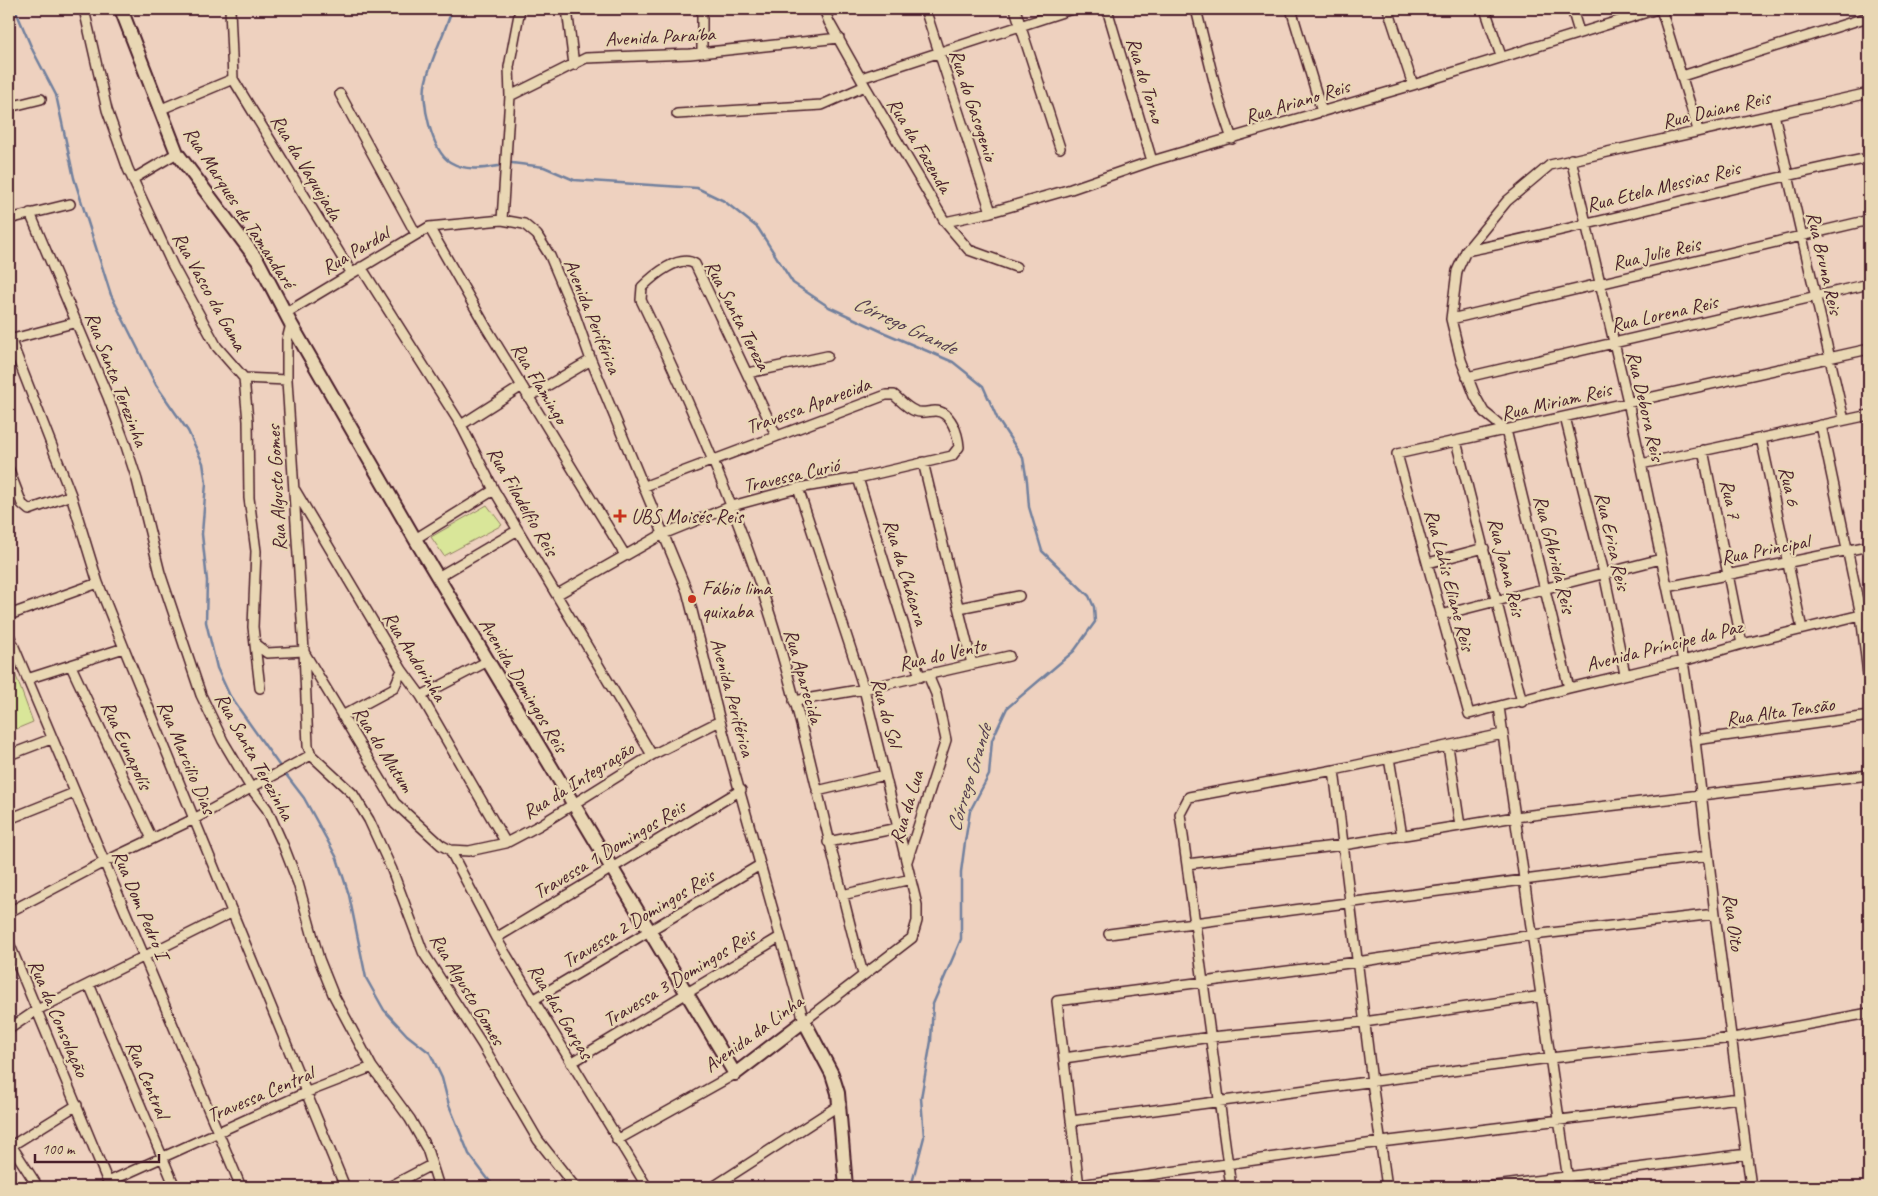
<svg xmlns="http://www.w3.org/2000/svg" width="1878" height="1196" viewBox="0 0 1878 1196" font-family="Caveat,sans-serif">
	<rect width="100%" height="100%" fill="#eed1bf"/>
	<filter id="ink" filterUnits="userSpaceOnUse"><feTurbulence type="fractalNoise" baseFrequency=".02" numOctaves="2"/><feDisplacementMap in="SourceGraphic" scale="10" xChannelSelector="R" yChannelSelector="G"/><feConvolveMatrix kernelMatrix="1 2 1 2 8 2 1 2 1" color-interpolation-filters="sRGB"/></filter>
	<g filter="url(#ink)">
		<path fill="#d9e699" stroke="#928262" d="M487,505l15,20 -58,31 -13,-19z
			M9,657l24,65 -24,10z"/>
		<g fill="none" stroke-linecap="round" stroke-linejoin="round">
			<path stroke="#72809d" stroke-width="2.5" d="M15,9l18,42 23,44 18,83 37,117 45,90 32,46 15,32 3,20 -4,51 5,47 -1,41 11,46 13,28 51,72
				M452,9c-7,24 -20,47 -26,72 -6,19 6,70 24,81 15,9 32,7 48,4
				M512,163l32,4 30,13 123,8 27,13 34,27 35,55 36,24 56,26 68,29 30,24 15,34 25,38 4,23 2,26 13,44 47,45 5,11 1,15 -21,29 -67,57 -15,32 -3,35 -19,36 -5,31 -4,30v67l-28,65 -2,37 -10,57 3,39 -13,50
				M284,772l20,26 33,60 12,37 17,83 18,32 23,25 23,18 12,25 7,27 20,49 25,33"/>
			<defs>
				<path id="street" d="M84,9l23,101 21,59 45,97 26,48 18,33 27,31 4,43 1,77 7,53 -3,76 7,61
					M230,9l3,70 118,193
					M567,9l7,56
					M824,9l5,13 36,64 80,136 24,28 47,17
					M925,9l66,203
					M1015,9l45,139
					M1107,9l45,152
					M1196,9l22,88 14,42
					M1291,9l31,103
					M1388,9l25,76
					M1485,9l16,47
					M1572,9l7,23
					M1661,9l37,121
					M702,53v-44
					M1682,76l186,-59
					M861,78l211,-69
					M340,94l76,140
					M510,96l76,-38 104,-4 149,-16
					M9,107l32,-8
					M159,110l74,-31
					M677,114l145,-9 43,-19
					M1774,114l70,306
					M1571,159l57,243 55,259 12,79 20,174 36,273
					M133,179l44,-26
					M30,213l78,184 18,49 11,34 23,93 41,122 22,46 28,47 16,21 17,38 14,36 21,76 14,35 39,73 38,52 17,30 12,38
					M9,219l61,-15
					M502,220l8,-124 -1,-29 11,-58
					M945,222l46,-10 80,-23 81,-28 261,-76 244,-76
					M429,227l57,100 139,228
					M1466,251c135,-27 268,-66 403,-93
					M361,267l100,158 33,65 158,265
					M286,313l143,-86 73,-7 22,4 13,11 13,21 25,59 16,45 96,231 33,130 84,300 108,-83 5,-17v-16l-53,-216 -66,-201
					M1451,319l418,-99
					M9,336l62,159 27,88 26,65 221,539
					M9,340l68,-18
					M1869,349l-472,105 72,260 100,-26 114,-27 59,-17 127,-31
					M748,373l79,-17
					M1467,377l402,-93
					M244,378l43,2
					M528,397l63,-37
					M1565,417l39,156 21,101
					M461,425l61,-39
					M1821,425l40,190 8,68
					M776,435l-81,-171c-16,-10 -41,11 -53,23l-1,13c45,94 87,190 121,290 42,125 66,257 101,384
					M1761,438l41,191
					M1456,441l66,261
					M1703,450l39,194
					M923,462l49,202
					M1641,464l228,-49
					M9,470l13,34 7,6 42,-15
					M858,478l62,199
					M295,490l107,180 19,26 85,147
					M415,539l79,-49
					M1428,563l56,-15
					M438,577l80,-47
					M1667,587l202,-41
					M558,594l105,-60 69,-28 66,-18 60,-10 94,-22 7,-9c-1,-13 -8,-36 -24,-36 -6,0 -14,3 -20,0 -8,-3 -15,-11 -21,-16h-8l-241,91
					M959,608l60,-12
					M9,615l89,-32
					M1441,615l220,-56
					M9,635l232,552
					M255,644l12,9 37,-2
					M304,652l91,151 46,42 9,5 19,1 37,-8 34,-18 112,-70 68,-34
					M71,666l81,173
					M27,679l97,-31
					M1569,688l-63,-258 -22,-18 -9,-16 -14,-36 -10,-41 6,-48 9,-20 41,-50 43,-36 319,-72
					M421,696l67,-35
					M794,701l70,-12 145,-33
					M1499,707l70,480
					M342,716l52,-28 8,-18
					M1695,740l174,-24
					M1448,746l12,80
					M9,755l42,-16
					M311,755l42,39 16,26 23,50 31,82 59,92 56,96 37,47
					M1389,758l13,78
					M1334,770l38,312 15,105
					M817,791l68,-16
					M9,819l65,-26
					M828,842l70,-14
					M450,850l46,88 151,249
					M907,861l39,-121 -10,-46 -8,-19
					M1187,864l156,-19 172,-28 354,-42
					M842,895l69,-16
					M9,912l95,-50 90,-43 117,-64 -3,-9 -4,-95 -17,-271v-40l4,-16
					M1109,934l599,-78
					M496,938l245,-148
					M9,943l101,244
					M89,984l86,203
					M533,1000l227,-135
					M9,1029l28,-19 196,-98
					M1064,1058l147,-21 153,-15 178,-26
					M571,1063l209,-126
					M1071,1121l479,-63 183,-20 136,-25
					M617,1140l118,-66
					M9,1142l29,45
					M11,1146l66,-41
					M108,1182l197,-89 67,-26
					M1079,1185l302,-43 358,-44
					M389,1187l42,-22
					M713,1187l128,-83
					M1079,1187l-22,-186 300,-39 176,-27 182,-21
					M1231,1187l-51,-373 9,-17 145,-27 169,-36
					M1487,1187l260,-33"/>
				<path id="secondary" d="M121,9l56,144 81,108 33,63 124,215 320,535 69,-53 28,53 6,19 8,94"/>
			</defs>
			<use href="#street" stroke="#4a1f2b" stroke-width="12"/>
			<use href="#secondary" stroke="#4a1f2b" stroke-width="16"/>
			<use href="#street" stroke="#e9d7b4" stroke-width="9"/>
			<use href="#secondary" stroke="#e9d7b4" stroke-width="12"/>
		</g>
	</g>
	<g fill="#c8321e" stroke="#e9d7b4" stroke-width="2">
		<path d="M617.5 508.5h5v5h5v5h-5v5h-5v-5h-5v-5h5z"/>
		<circle cx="692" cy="599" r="5"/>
	</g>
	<g text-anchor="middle" stroke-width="4.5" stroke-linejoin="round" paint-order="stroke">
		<g font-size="20" fill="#4a1f2b" stroke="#e9d7b4">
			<text transform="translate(660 36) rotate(-3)" y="7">Avenida Paraíba</text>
			<text transform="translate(1146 80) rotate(73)" y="7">Rua do Torno</text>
			<text transform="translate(1297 101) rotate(-17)" y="7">Rua Ariano Reis</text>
			<text transform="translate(974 105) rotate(72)" y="7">Rua do Gasogenio</text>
			<text transform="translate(1716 109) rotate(-13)" y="7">Rua Daiane Reis</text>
			<text transform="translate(920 145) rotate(59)" y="7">Rua da Fazenda</text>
			<text transform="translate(307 167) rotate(59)" y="7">Rua da Vaquejada</text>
			<text transform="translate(1663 186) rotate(-14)" y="7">Rua Etela Messias Reis</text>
			<text transform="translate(240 207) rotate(57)" y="7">Rua Marques de Tamandaré</text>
			<text transform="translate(355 250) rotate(-31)" y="7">Rua Pardal</text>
			<text transform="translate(1656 253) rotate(-13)" y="7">Rua Julie Reis</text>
			<text transform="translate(1825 263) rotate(77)" y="7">Rua Bruna Reis</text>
			<text transform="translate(210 291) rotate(61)" y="7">Rua Vasco da Gama</text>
			<text transform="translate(1664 313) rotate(-13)" y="7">Rua Lorena Reis</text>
			<text transform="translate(738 315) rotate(63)" y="7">Rua Santa Tereza</text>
			<text transform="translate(593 316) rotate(68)" y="7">Avenida Periférica</text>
			<text transform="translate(117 379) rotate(69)" y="7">Rua Santa Terezinha</text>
			<text transform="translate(540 383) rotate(59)" y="7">Rua Flamingo</text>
			<text transform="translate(1556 401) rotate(-13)" y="7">Rua Miriam Reis</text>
			<text transform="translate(808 405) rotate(-20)" y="7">Travessa Aparecida</text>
			<text transform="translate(1646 406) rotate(77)" y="7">Rua Debora Reis</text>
			<text transform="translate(791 475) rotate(-13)" y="7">Travessa Curió</text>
			<text transform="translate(1790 486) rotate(78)" y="7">Rua 6</text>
			<text transform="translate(276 488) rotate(-93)" y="7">Rua Algusto Gomes</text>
			<text transform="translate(1731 499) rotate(78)" y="7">Rua 7</text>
			<text transform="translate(523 501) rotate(60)" y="7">Rua Filadelfio Reis</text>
			<text transform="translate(1613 541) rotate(77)" y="7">Rua Erica Reis</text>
			<text transform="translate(1765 549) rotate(-11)" y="7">Rua Principal</text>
			<text transform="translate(1555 554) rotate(76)" y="7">Rua GAbriela Reis</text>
			<text transform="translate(1507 567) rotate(76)" y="7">Rua Joana Reis</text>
			<text transform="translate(906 572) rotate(73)" y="7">Rua da Chácara</text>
			<text transform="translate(1450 580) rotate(75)" y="7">Rua Lahis Eliane Reis</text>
			<text transform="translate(1664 645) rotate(-14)" y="7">Avenida Príncipe da Paz</text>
			<text transform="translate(942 654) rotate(-13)" y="7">Rua do Vento</text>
			<text transform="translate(415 656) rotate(58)" y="7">Rua Andorinha</text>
			<text transform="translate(804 676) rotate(74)" y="7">Rua Aparecida</text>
			<text transform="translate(524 685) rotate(59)" y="7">Avenida Domingos Reis</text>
			<text transform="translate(733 697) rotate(75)" y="7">Avenida Periférica</text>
			<text transform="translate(1780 711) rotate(-8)" y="7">Rua Alta Tensão</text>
			<text transform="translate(887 712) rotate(75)" y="7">Rua do Sol</text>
			<text transform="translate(127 745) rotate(65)" y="7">Rua Eunapolís</text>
			<text transform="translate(384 749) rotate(58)" y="7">Rua do Mutum</text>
			<text transform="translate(255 756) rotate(61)" y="7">Rua Santa Terezinha</text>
			<text transform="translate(187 757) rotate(67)" y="7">Rua Marcilio Dias</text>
			<text transform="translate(578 780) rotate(-32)" y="7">Rua da Integração</text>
			<text transform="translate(906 807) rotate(-73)" y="7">Rua da Lua</text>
			<text transform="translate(609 849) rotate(-31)" y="7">Travessa 1 Domingos Reis</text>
			<text transform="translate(141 904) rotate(67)" y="7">Rua Dom Pedro I</text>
			<text transform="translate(638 918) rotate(-31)" y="7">Travessa 2 Domingos Reis</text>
			<text transform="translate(1734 922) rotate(82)" y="7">Rua Oito</text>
			<text transform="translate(679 977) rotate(-31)" y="7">Travessa 3 Domingos Reis</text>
			<text transform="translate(468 989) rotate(59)" y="7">Rua Algusto Gomes</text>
			<text transform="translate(561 1011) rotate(59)" y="7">Rua das Garças</text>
			<text transform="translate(59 1018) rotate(67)" y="7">Rua da Consolação</text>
			<text transform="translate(753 1033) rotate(-36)" y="7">Avenida da Linha</text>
			<text transform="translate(148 1079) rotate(67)" y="7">Rua Central</text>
			<text transform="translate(260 1094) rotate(-23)" y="7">Travessa Central</text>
		</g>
		<g font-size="20" fill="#4a1f2b" stroke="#e9d7b4" text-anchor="start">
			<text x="631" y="523">UBS Moisés Reis</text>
			<text x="702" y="595">Fábio lima<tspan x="702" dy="23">quixaba</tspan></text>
		</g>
		<g font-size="21" font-style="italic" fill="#573f51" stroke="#e9d7b4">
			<text transform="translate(905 325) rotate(25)" y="7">Córrego Grande</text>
			<text transform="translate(969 778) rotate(-73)" y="7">Córrego Grande</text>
		</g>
	</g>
	<rect width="1878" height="1196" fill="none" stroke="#e9d7b4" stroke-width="30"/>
	<rect x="15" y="15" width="1848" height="1166" fill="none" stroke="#4a1f2b" stroke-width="2" filter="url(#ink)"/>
	<path d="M35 1154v8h124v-8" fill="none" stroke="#4a1f2b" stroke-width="2.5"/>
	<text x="42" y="1154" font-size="15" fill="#4a1f2b" stroke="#e9d7b4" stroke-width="4" paint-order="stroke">100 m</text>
</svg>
